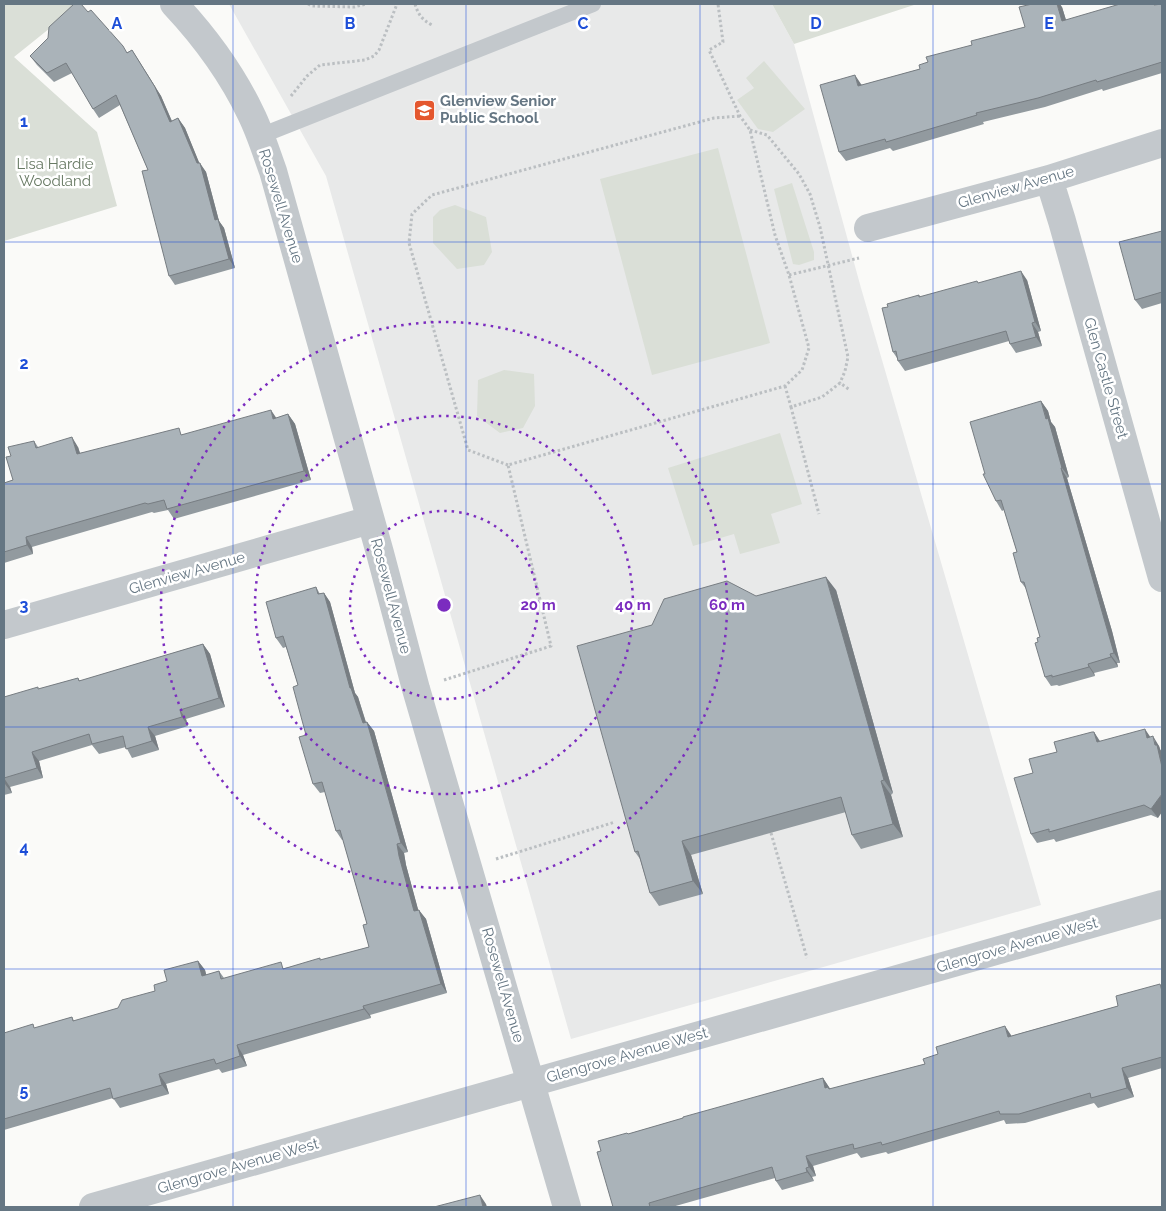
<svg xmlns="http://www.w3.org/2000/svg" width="1166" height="1211" viewBox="0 0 1166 1211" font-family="Raleway,sans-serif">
	<rect width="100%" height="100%" fill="#fafaf8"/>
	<path fill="#e8e9e9" d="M229,4h543l22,40 67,244 180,617 -470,134 -245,-863z"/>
	<path fill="#dadfd7" d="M4,4h76l-66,53 83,75 20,74 -113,35z
		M772,4h145l-123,40z
		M764,61l41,48 -32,23 -15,-3 -21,-29 17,-12 -8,-10z
		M718,148l52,195 -118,32 -52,-196z
		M792,183l22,69v8l-15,5 -6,-1 -19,-75z
		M455,205l31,12 6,35 -8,13 -27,4 -24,-26v-26l7,-7z
		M504,370l30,4 1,32 -12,22 -23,5 -23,-17 1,-36z
		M780,433l22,71 -31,10 9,29 -40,11 -6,-20 -41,12 -25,-78z"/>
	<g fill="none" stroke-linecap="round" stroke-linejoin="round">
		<path stroke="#bbbfc2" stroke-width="3" stroke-dasharray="2.5 2.5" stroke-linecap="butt" d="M308,4l4,2 42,1 12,-3
			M415,4c3,10 7,16 17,21
			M291,96l16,-20 13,-11 45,-5 9,-4 5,-6 18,-46
			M750,130l17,5 32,39 11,20 10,33 28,130 -3,14 -5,12
			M789,275l70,-17
			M785,386l6,21 31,-10 18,-14 10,7
			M791,407l28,107
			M508,465l-40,-15 -59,-207 3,-29 20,-19 282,-77 26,-2
			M444,680l107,-34 -43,-181 277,-79 17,-16 7,-22 -20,-73 -14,-40 -25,-105 -10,-14 -31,-66 14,-8 -5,-38
			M771,833l36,125
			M496,859l119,-37"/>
		<path stroke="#c3c8cc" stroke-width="16" d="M260,136l333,-132"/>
		<path stroke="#c3c8cc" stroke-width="28" d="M174,4c30,32 58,70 77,110 9,18 15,38 22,57l107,382 36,136 151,518
			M1049,179l13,42 100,357
			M868,228l181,-49 113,-36
			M4,625l366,-105
			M93,1207l1069,-303"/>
	</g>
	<path fill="#929a9f" d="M1162,4v69l-59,18 -1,-2 -57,18 -62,15 1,2 -91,27 -3,-3 -44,13 -7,-9 22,-68 1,1 58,-16 8,-7 44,-17 53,-18 37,-20 4,13z
		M132,50l29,46 11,25 6,-3 7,10 14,35 7,9 13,49 5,7 11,40 -60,17 -6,-9 -21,-106 -28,-65 -21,13 -6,-9 -21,-36 -18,9 -17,-17 -7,-9 98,-4z
		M1162,231v72l-20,6 -7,-9z
		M1027,280l14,51 -3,1 4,14 -26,7 -6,-9 -1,-3 -104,30 -7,-10 -1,-3 -4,-6 -5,-45 31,-12 1,2 58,-14z
		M1041,401l7,10 3,11 4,5 14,50 -2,1 45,153 8,32h-3l1,4 -24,6 1,3 -36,10 -2,-1 -6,1 -6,-9 -7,-35 2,-5 -13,-47 -6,-8 -4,-30 -13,-42 -2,1 -6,-10 -11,-27z
		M288,414l7,10 16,56 -137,39 -6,-9 -14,3 -2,-1 -120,35 1,7 -29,9v-80l9,-3 -2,-24 23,-15 4,6h40l2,6 196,-35z
		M316,587l4,7 4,-1 6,9 25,91 3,4 8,25h1l7,9 34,121 -4,1 2,12 12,45 8,9 21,74 -77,22 1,3 -128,37 4,11 -25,7 -3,-4 -53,15 3,10 -49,14 -7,-10 -109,32v-91l31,-11 37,-11 2,4 44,-13 37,-17 12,-10 31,-20 7,9 1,5 13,-4 5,7 61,-10 36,-8 48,-13 -2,-23 -24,-84h-1l-6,-9 -11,-39 -5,1 -7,-9 -7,-49 -8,-50 -12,-38 -3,1 -7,-10z
		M836,590l57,203 -2,2 12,42 -42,12 -9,-14 -6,-23 -155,43 12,39 -44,12 -9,-13 -10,-34 -5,-7 121,-256z
		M203,644l7,10 15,53 -39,12 2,7 -33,10 4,14 -27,8 -6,-11 -27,7 -7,-9 -53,16 4,17 -33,9 2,6 -8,2v-98l35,-8 39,-11 2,3z
		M1094,732l6,9 50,-4 9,9 1,3 -2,69 -7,-3 -95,27 -2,-3 -17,4 -6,-9 2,-61 24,-21z
		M1162,988v80l-34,10 6,19 -36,11 -4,-5 -69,20 -19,1 -2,-4 -116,34 -2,-2 -25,6 -4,-5 -44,13 3,10 -4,1 2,4 -32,9 -6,-9 -1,-3 -103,29h-59l-12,-56 27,-17 195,-56 7,11 95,-25 86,-29v1l107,-30z"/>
	<path fill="#777d82" d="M1057,4h3l2,3 7,23 -7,-9z
		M132,50l29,46 15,35 -6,-9z
		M855,75l6,9 4,11 -7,-9z
		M178,118l7,10 16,39 -1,-4 6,9 13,49 5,7 11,40 -6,-9 -14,-39 -18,-57z
		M1021,271l6,9 14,51 -6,-9z
		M1032,323l6,9 4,14 -6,-9z
		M1041,401l7,10 3,11 4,5 14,50 -7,-9z
		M271,410l6,9h-4z
		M288,414l7,10 16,56 -7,-9z
		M72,437l6,10 5,16 -6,-9z
		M1061,468l6,10 45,153 8,32 -6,-10z
		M26,537l6,10 1,7 -6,-9z
		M826,577l10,13 57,203 -9,-13z
		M324,593l6,9 25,91 3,4 11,36 -6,-10 -13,-35z
		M203,644l7,10 15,53 -6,-9z
		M1110,654l7,9 1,4 -7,-10z
		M1088,664l6,9 1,3 -6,-9z
		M180,710l6,9 2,7 -6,-9z
		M367,722l7,9 34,121 -7,-9z
		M148,727l7,9 4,14 -7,-9z
		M1145,729l6,9h-4z
		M1094,732l6,10h-3z
		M1153,736l6,10 1,3 2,3v15z
		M32,752l7,9 4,17 -6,-10z
		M4,778l6,9 2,6 -7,-9z
		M881,781l10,14 12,42 -10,-13z
		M1162,794v18l-4,6 -7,-9z
		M682,841l9,14 12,39 -10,-13z
		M397,844l7,9 2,12 15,55 -7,-9 -15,-55z
		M419,910l7,9 21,74 -6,-9z
		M198,961l7,9 4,15 -7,-9z
		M363,1006l7,9 1,3 -7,-9z
		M1005,1026l6,9 3,11 -6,-9z
		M237,1045l6,10 4,11 -7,-10z
		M1122,1068l6,10 6,19 -7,-9z
		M159,1074l7,10 3,10 -7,-9z
		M823,1078l12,18 -10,-8z
		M806,1156l7,10 3,10 -7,-9z
		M806,1168l6,9 2,4 -7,-9z
		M480,1195l6,9 1,3h-4z"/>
	<path fill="#aab3b9" stroke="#777d82" d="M74,4h7l7,8 3,-2 32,36 4,7 5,-3 23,37 15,35 8,-4 19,45h3l15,57 3,-1 11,40 -60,17 -27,-105 6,-1 -32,-75 -23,14 -27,-46 -19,10 -17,-17 18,-18 1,-11z
		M1032,4h25l5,17 58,-17h34v1l8,-1v58l-65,20 -1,-2 -58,18 -62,15 1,2 -91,27 -1,-3 -46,13 -19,-67 35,-10 3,11 62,-17 -1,-4 9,-3 -2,-5 46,-12 -1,-4 54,-14 -6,-20z
		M1162,231v61l-27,8 -16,-58z
		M1021,271l14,51 -3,1 4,14 -26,7 -4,-13 -108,30 -2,-10 -3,1 -11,-44 6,-1 -1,-3 32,-9v2l58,-16 1,2z
		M1041,401l5,18 2,-1 14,50h-1l44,154 9,31 -4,1 1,3 -23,7 1,3 -37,10v-2l-7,2 -10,-34 3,-1 -1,-4 3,-1 -16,-55h-3l-8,-29 4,-1 -16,-52 -5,1 -13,-27h2l-15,-52z
		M271,410l2,9 15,-5 16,57 -137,38 -3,-9 -16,4 -3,-1 -119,34 1,8 -23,7v-69l9,-3 -7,-23 5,-1 -3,-9 26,-6 2,7 36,-11 5,17 102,-26 2,7z
		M826,577l58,203 -3,1 12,43 -41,11 -11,-38 -159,44 11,40 -43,12 -12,-42 -3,1 -58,-206 75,-21 12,-26 63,-18 29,15z
		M316,587l2,7 6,-1 26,95h1l12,35 4,-1 34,121 -4,1 2,12 15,55 5,-1 22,74 -78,22 1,3 -127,36 3,11 -24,8 -2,-5 -55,15 3,11 -49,14 -3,-11 -106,31v-86l29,-9 1,4 38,-11 1,4 45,-13 4,-8 33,-9 -1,-6 13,-4 -3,-11 34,-9 4,15 17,-5 2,8 60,-17 2,7 37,-11v2l49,-13 -6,-22 4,-1 -27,-94 -4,1 -14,-49 -9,2 -14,-47 7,-2 -13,-48 5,-2 -15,-49 -7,2 -10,-36z
		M203,644l16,54 -39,12 2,7 -34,10 4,14 -26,8 -3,-13 -31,8 -3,-10 -57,18 5,16 -33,10v-81l34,-10v2l40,-11 1,3z
		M1145,729l2,9 6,-2 2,9h2l5,22v27l-11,15 -7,-4 -95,27v-3l-18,5 -17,-56 19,-5 -4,-14 28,-7 -3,-10 38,-10h2l3,10z
		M1160,984l2,7v66l-40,11 5,20 -36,10 -1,-5 -71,21h-19l-1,-3 -117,34 -1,-3 -27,7 -1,-5 -47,12 3,11 -3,1 1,4 -31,9 -4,-14 -123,36 1,4h-37l-16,-55 4,-1 -3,-10 29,-8 1,1 55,-16v-1l140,-39 2,10 3,-1 1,2 96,-25 -2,-5 15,-5 -2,-7 69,-21 3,11 110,-31 -2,-10z
		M480,1195l3,12h-49z"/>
	<path fill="none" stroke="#1d4ed8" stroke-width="1" stroke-opacity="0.55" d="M233,4v1203M466,4v1203M700,4v1203M933,4v1203M4,242h1158M4,484h1158M4,727h1158M4,969h1158"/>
	<g fill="none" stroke="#7b2cbf" stroke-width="2.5" stroke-dasharray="2.5 5">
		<circle cx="444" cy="605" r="94"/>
		<circle cx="444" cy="605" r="189"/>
		<circle cx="444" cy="605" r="283"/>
	</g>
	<defs>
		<symbol id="school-square" viewBox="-11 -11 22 22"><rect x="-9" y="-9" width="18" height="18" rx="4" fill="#e4572e" stroke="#fff"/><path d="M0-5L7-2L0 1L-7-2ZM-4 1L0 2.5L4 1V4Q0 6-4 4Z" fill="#fff"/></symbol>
	</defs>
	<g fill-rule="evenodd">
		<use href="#school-square" x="412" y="98" width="25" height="25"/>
	</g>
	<g text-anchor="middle" stroke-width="5" stroke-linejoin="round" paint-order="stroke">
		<g font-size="15" font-weight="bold" fill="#657683" stroke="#fff" text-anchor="start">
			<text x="440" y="106">Glenview Senior<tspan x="440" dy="17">Public School</tspan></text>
		</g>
		<g font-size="15" fill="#687a64" stroke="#fff">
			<text x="55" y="169">Lisa Hardie<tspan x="55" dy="17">Woodland</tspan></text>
		</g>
		<g font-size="15" fill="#657683" stroke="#fff">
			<text transform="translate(1016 187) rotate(-16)" y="5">Glenview Avenue</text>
			<text transform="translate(281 206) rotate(73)" y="5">Rosewell Avenue</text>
			<text transform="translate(1106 378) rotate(74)" y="5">Glen Castle Street</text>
			<text transform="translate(187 573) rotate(-16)" y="5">Glenview Avenue</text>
			<text transform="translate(391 596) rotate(75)" y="5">Rosewell Avenue</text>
			<text transform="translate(1017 945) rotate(-16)" y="5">Glengrove Avenue West</text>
			<text transform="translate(503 985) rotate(74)" y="5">Rosewell Avenue</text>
			<text transform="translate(627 1055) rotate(-16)" y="5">Glengrove Avenue West</text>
			<text transform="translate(238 1166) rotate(-16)" y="5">Glengrove Avenue West</text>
		</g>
	</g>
	<g font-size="16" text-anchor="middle" font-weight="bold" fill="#1d4ed8" stroke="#fff" stroke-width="5" stroke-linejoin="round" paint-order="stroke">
		<text x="117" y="29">A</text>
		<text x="350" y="29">B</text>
		<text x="583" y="29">C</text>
		<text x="816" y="29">D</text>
		<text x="1049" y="29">E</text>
		<text x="24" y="127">1</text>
		<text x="24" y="369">2</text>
		<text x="24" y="611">3</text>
		<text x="24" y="853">4</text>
		<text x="24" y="1096">5</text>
	</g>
	<circle cx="444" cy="605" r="8" fill="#7b2cbf" stroke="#fff" stroke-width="2.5"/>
	<g font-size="15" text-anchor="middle" font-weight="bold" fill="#7b2cbf" stroke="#fff" stroke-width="5" stroke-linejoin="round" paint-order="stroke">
		<text x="538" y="610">20 m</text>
		<text x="633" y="610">40 m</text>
		<text x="727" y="610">60 m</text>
	</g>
	<rect width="1166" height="1211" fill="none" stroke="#657683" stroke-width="10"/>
</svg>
